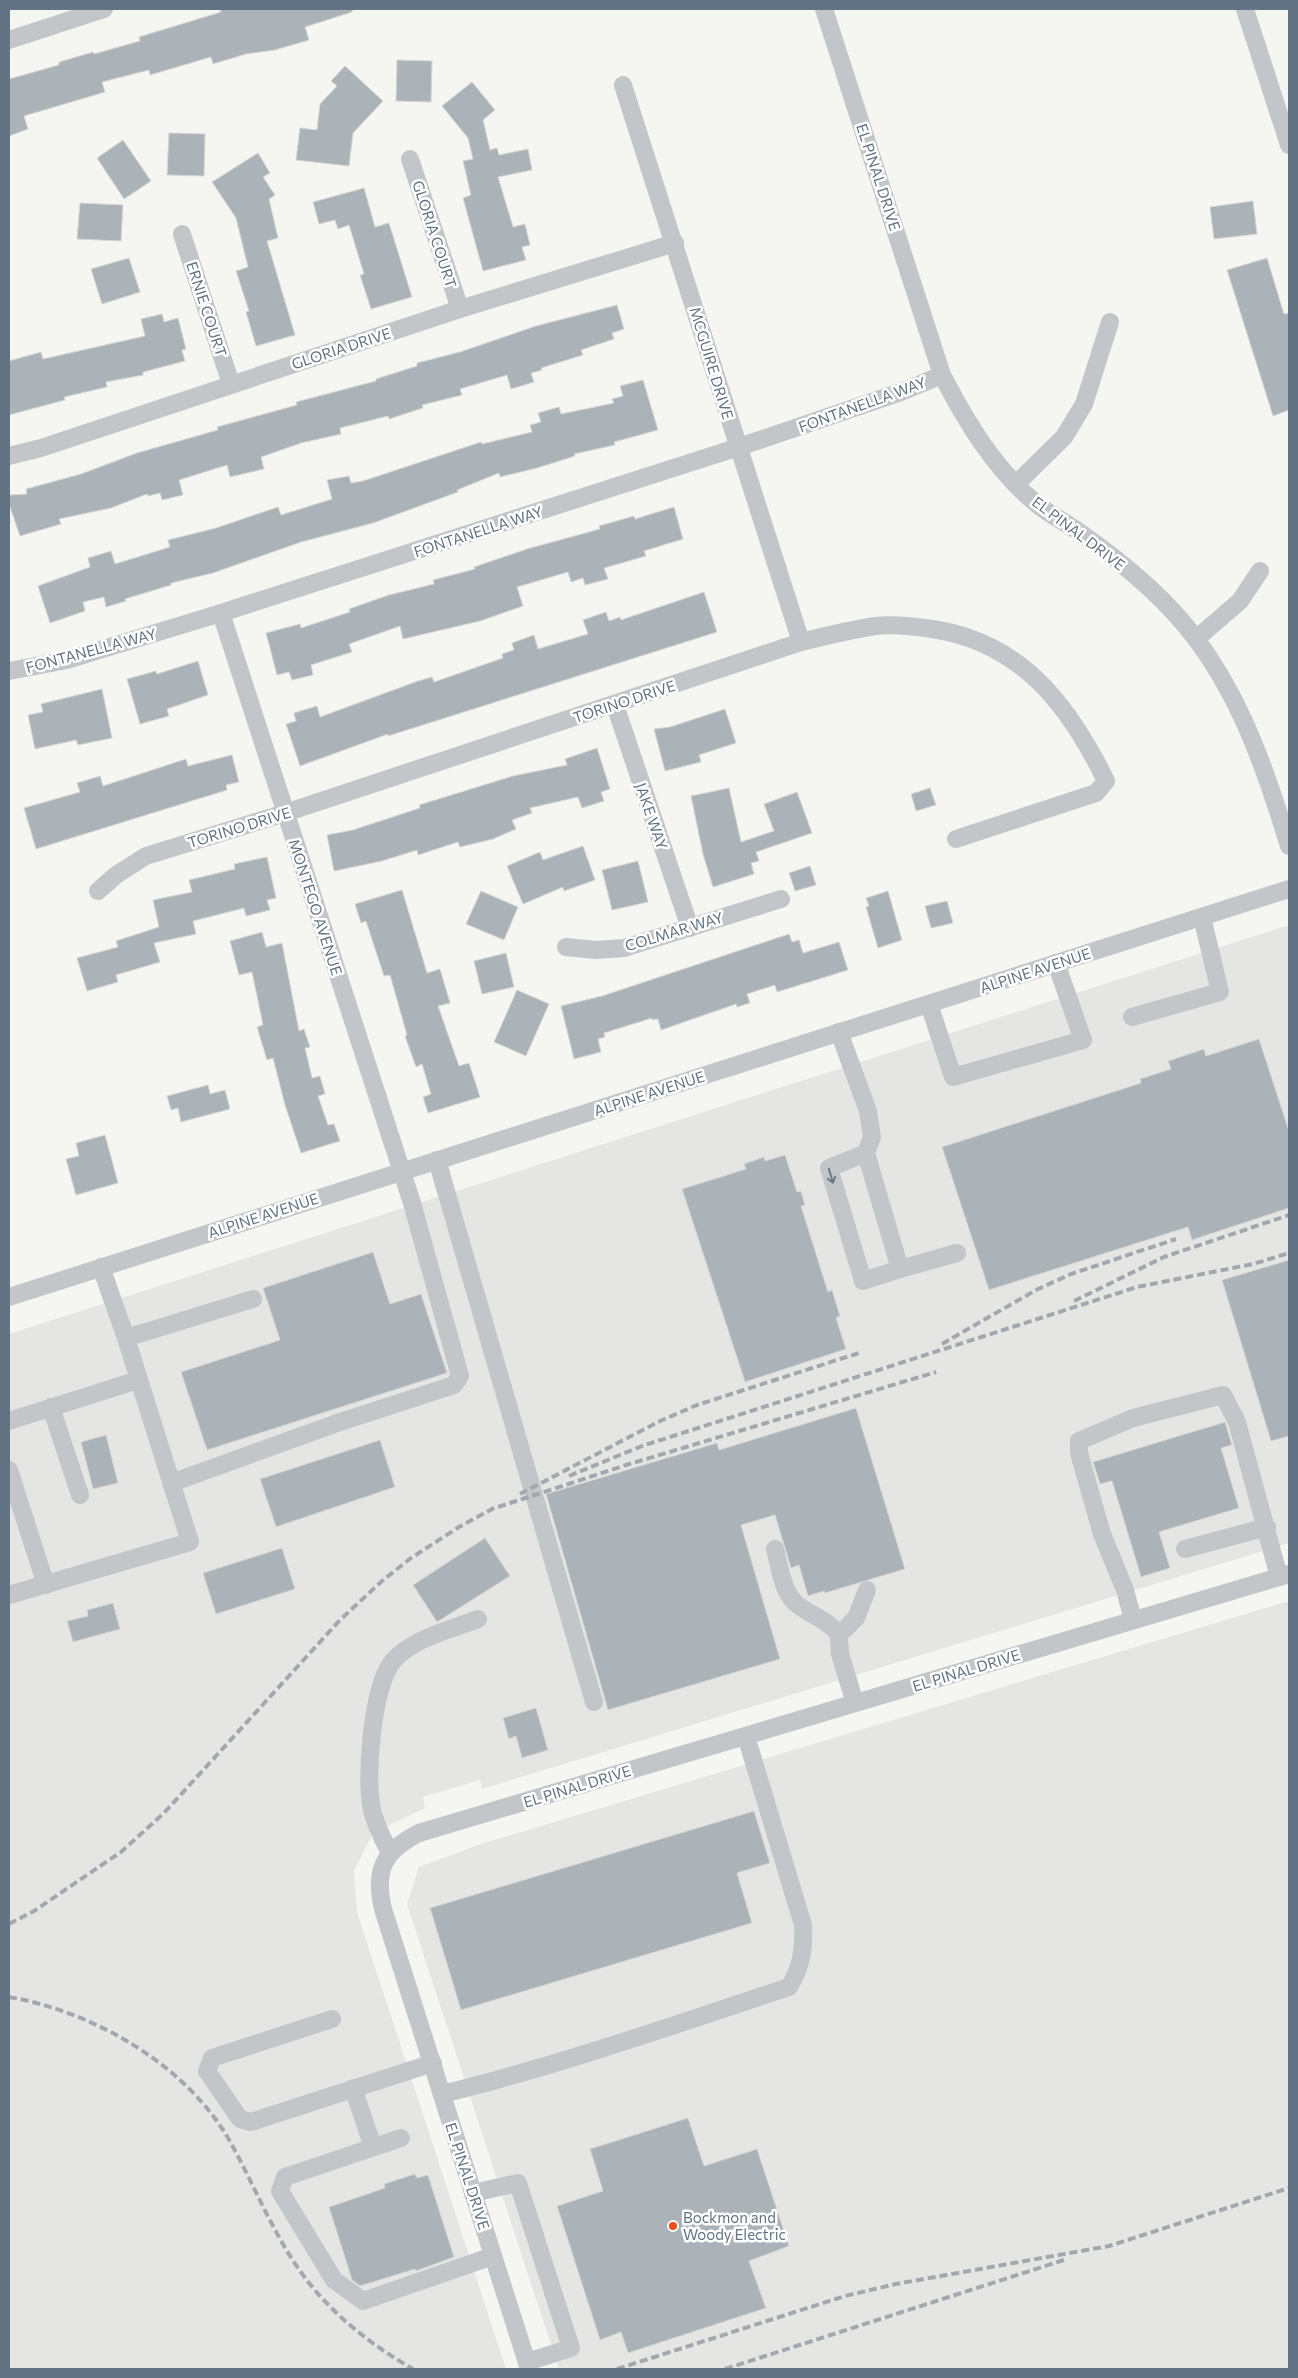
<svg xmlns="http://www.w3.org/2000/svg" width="1298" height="2378" font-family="Commissioner,sans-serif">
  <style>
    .built { fill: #e5e6e4 }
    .building { fill: #abb3b8; stroke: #d6d6d4 }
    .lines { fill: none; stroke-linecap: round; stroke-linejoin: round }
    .minor { stroke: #c2c6c9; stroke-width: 18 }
    .rail { stroke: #a2a8ae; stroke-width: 4; stroke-dasharray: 8 4; stroke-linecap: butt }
    .oneway { stroke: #677886 }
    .poi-dot { fill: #eb4f1a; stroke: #fff; stroke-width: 2 }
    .labels { text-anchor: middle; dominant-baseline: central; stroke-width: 5; stroke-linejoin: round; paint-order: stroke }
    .street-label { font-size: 15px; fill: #627483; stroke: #fff }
    .poi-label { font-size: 15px; fill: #627483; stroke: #fff; text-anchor: start }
  </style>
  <rect width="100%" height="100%" fill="#f5f5f1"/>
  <g class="built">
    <polygon points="1289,925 1289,1543 482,1789 480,1780 423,1797 425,1808 373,1833 354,1871 357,1912 506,2369 9,2369 9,1334"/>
    <polygon points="1289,1601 1289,2369 559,2369 407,1904 419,1867 481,1844"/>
  </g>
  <g class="building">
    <polygon points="220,9 352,9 352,12 305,27 309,40 275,50 246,54 213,64 211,57 150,75 149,70 102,82 105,92 24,116 28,129 9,136 9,79 59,65 59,62 93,52 94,54 140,41 139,37 221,12"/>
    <polygon points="397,60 432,61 431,102 396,101"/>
    <polygon points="345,66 383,101 353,133 349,166 296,160 300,128 317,130 320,104 337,86 331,81"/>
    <polygon points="472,82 495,110 483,120 490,150 497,148 499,155 528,149 532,170 498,177 513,227 525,224 530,245 522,247 526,260 483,271 463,198 471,195 463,161 473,159 468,138 442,106"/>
    <polygon points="169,133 205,134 204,176 167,175"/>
    <polygon points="123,140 151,181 124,199 97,158"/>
    <polygon points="258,153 270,173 263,177 275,195 269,199 278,238 267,241 295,335 256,346 246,312 249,311 236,271 248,267 236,218 212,182"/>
    <polygon points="364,188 375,227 389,223 412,297 371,309 360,275 364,274 349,225 338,229 335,220 319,224 313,202"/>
    <polygon points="1253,201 1257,234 1214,239 1210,207"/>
    <polygon points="80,203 123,205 121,241 77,239"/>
    <polygon points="129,258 140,292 102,304 91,269"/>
    <polygon points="1267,258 1284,314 1289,313 1289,410 1273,416 1227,270"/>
    <polygon points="617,305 624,329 612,333 614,339 581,350 583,355 541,368 542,370 531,373 534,382 511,389 507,375 460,389 462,395 422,405 423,408 389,419 388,416 340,428 341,434 301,443 261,457 264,469 230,477 227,465 179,480 183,495 162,500 160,493 148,496 147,494 111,508 59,519 61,524 20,536 9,504 9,495 27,494 26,489 81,474 137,453 218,430 217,427 297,405 296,402 376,381 376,379 417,366 417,363 460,352 536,326"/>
    <polygon points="162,314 164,322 178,318 186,349 182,350 185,361 143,372 143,375 106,382 107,387 64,397 65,400 9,415 9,361 41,352 43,359 145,336 141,319"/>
    <polygon points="643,380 658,430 614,442 615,445 574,454 575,456 537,468 500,477 499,473 457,490 458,492 373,523 301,542 213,573 171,583 171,585 125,599 126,601 106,607 104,597 83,602 85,611 50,623 38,586 90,567 88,558 111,551 115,564 170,547 168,540 216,528 278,507 281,515 332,499 327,480 349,476 351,483 363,481 481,442 482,444 532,432 530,425 541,422 538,413 559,407 561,414 614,403 612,399 623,396 620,386"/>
    <polygon points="674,507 683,539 644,551 646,556 604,568 608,579 585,585 583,578 571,582 568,572 517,587 523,606 480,621 403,639 400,626 349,644 352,652 311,665 313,675 292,680 289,672 277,675 266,633 300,624 301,628 350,612 349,609 389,595 434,584 433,580 475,569 474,567 527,549 600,529 599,526 634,516 635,519"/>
    <polygon points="704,592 717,632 388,736 388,734 300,766 286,724 296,721 294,713 317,706 320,717 418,681 432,677 434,682 503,658 502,654 514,650 512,643 534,635 538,649 588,634 583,620 606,612 609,621 620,617 621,620"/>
    <polygon points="198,661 208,695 167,709 169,716 140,724 127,679 156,671 157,674"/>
    <polygon points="102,689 112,738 78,745 76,740 35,749 28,715 43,712 41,704"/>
    <polygon points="725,709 736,743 699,755 701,762 665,771 654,729 670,727"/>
    <polygon points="597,748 610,789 601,792 604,801 582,808 578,797 530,808 532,813 512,820 516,829 493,839 460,847 458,842 418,855 417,850 382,861 334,871 327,835 353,830 420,808 419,805 513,776 567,765 565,759"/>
    <polygon points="232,755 239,782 226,785 227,790 36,849 24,808 80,792 77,783 100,776 103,786 186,759 188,766"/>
    <polygon points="729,788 741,842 774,831 764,804 797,792 812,833 756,852 759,861 751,863 754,874 713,887 703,854 691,796"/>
    <polygon points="930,788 936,805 916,811 911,794"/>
    <polygon points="583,846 595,880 564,891 563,887 523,904 507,866 540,852 543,860"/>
    <polygon points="267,857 276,898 267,900 270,910 246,916 244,908 193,921 196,934 154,943 160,962 116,975 118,982 87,991 77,958 118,947 116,941 159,927 153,900 192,892 189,880 235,869 234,864"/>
    <polygon points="638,861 648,902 612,910 602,870"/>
    <polygon points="810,866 816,885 795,891 789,873"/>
    <polygon points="402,890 427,973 440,969 450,1003 438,1006 459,1066 469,1063 480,1097 428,1113 423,1097 431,1094 422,1064 416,1067 405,1036 407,1035 390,975 384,976 366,921 361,923 355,904"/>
    <polygon points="481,891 518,907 504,940 466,924"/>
    <polygon points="888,891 902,940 878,948 866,907 869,906 866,898"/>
    <polygon points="947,901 953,923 931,928 925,906"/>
    <polygon points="262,932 266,947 282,943 299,1031 304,1029 310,1047 305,1048 312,1078 320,1076 325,1094 318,1096 328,1125 334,1124 340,1141 301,1153 285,1105 273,1058 267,1060 257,1027 263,1025 252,972 239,975 230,941"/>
    <polygon points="789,934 792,942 799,940 803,953 839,942 848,970 777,992 775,985 747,994 750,1003 737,1007 736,1004 661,1030 658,1019 652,1020 652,1018 604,1033 605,1037 598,1039 601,1052 574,1059 561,1006 602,996"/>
    <polygon points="506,953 514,987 482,994 474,961"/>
    <polygon points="517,990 549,1004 526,1056 494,1042"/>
    <polygon points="1259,1039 1289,1131 1289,1208 1192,1240 1188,1227 989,1290 942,1147 1141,1083 1140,1079 1171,1069 1168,1061 1204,1049 1206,1056"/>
    <polygon points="208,1085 210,1094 225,1090 230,1109 181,1122 178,1108 171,1110 167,1096"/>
    <polygon points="105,1135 118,1183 76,1195 66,1159 79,1156 76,1143"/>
    <polygon points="785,1155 797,1192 801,1191 805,1205 801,1206 828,1292 832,1290 840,1316 836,1318 846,1349 745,1382 682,1189 746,1169 744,1164 764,1157 765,1161"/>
    <polygon points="373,1252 390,1304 421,1294 447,1373 207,1450 181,1372 280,1340 263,1288"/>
    <polygon points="1289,1260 1289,1436 1271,1441 1222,1280"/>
    <polygon points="856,1408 905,1569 825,1593 824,1591 808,1596 799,1565 791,1568 775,1515 741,1525 780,1659 608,1710 546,1494 717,1443 719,1450"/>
    <polygon points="1225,1422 1232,1445 1221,1448 1239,1508 1159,1532 1170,1568 1141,1577 1112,1481 1100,1484 1093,1462"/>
    <polygon points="106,1435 118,1483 93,1489 81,1442"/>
    <polygon points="380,1440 395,1487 276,1527 260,1479"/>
    <polygon points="485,1538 510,1576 437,1622 413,1585"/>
    <polygon points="282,1548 295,1589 216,1614 203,1573"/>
    <polygon points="113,1603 120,1629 73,1642 67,1621 88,1616 87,1610"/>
    <polygon points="536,1708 548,1750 522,1758 516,1736 509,1739 503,1718"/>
    <polygon points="754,1811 770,1863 737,1873 752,1923 461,2010 430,1908"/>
    <polygon points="688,2118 704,2166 757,2149 789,2246 749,2261 766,2308 628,2353 621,2332 600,2340 557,2206 603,2191 590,2149"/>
    <polygon points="415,2174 417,2178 428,2175 454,2257 416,2271 415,2269 360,2286 352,2280 329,2207 385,2188 384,2184"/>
  </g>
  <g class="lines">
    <g class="minor">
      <path d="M824 9 942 375C967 423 995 470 1038 505 1051 515 1066 523 1079 532 1122 562 1165 597 1196 639 1242 700 1267 774 1289 846"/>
      <polyline points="1245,9 1289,145"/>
      <polyline points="9,40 104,9"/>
      <polyline points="623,85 801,642"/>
      <polyline points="410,159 460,309"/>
      <polyline points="182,234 231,384"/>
      <polyline points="9,456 41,448 460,309 675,243"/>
      <polyline points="1016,484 1064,437 1084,404 1110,322"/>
      <polyline points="1196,639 1240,601 1260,571"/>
      <polyline points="9,671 67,660 221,613 739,447 901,392 942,375"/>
      <polyline points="615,705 690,928"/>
      <path d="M98 891 116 875 146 856 285 813 801 642C825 636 850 630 875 626 894 624 913 626 932 629 1021 642 1069 705 1106 781L1096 793 956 839"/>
      <polyline points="566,947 596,950 624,948 781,899"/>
      <polyline points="929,1004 953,1077 1083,1040 1056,963"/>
      <polyline points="1132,1017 1220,992 1202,917"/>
      <polyline points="839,1032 868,1111 872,1137 866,1153 900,1269 863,1281 829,1168 866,1153"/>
      <polyline points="437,1160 594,1702"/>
      <polyline points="101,1267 126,1338 253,1299"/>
      <polyline points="900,1269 957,1253"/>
      <polyline points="9,1297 1289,889"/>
      <polyline points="51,1407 80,1495"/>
      <polyline points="9,1421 138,1380"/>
      <polyline points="9,1470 46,1585"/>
      <polyline points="171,1483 340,1422 454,1385 460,1376 412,1203 221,613"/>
      <path d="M775 1549C780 1567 782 1594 799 1606 813 1616 828 1620 839 1635"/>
      <polyline points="1185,1549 1267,1527"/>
      <polyline points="9,1595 190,1542 126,1338"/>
      <polyline points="1133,1620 1125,1590 1102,1534 1079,1453 1079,1441 1133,1418 1223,1395 1237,1422 1279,1577"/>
      <polyline points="855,1703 840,1654 839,1635 856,1618 867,1590"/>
      <path d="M390 1853C384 1841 377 1828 373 1814 364 1784 372 1685 393 1661 413 1638 450 1630 478 1619"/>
      <polyline points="332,2019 212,2058 207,2071 240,2119 251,2122 433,2063"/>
      <polyline points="353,2088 373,2147"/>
      <path d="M442 2094C560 2065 674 2025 789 1987 802 1967 804 1948 803 1925L746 1736"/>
      <polyline points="401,2138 285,2177 280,2191 334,2280 363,2301 493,2256"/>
      <polyline points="473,2193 518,2183 571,2348 527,2362"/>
      <path d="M529 2369 383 1909C374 1871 383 1851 419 1833L1289 1574"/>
    </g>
    <g class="rail">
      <polyline points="1074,1301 1164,1257 1289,1215"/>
      <polyline points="942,1344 1036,1290 1071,1274 1176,1239"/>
      <polyline points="569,1476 642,1446 1137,1287 1253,1264 1289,1253"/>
      <polyline points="520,1494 660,1421 697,1405 859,1353"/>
      <polyline points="9,1924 34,1911 121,1852 164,1813 340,1620 382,1581 411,1558 459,1527 492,1509 626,1465 936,1372"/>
      <path d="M9 1997C95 2012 189 2066 232 2145 257 2191 276 2241 309 2283 338 2319 373 2346 413 2369"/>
      <polyline points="617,2369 845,2296 896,2284 1109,2246 1289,2188"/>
      <polyline points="725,2369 1067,2259"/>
    </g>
  </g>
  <defs><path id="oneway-shaft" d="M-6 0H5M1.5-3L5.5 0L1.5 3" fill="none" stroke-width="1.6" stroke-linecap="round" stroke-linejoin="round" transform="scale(1.25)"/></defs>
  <use class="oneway" href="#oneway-shaft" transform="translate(831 1176) rotate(73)"/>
  <circle class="poi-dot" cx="673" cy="2226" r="5"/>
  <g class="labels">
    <g class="street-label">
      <text transform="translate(879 177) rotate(72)">EL PINAL DRIVE</text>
      <text transform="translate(435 234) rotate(72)">GLORIA COURT</text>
      <text transform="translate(207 309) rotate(72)">ERNIE COURT</text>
      <text transform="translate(341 348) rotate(-18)">GLORIA DRIVE</text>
      <text transform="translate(712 363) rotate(73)">MCGUIRE DRIVE</text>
      <text transform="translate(862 404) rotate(-20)">FONTANELLA WAY</text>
      <text transform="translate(478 531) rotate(-18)">FONTANELLA WAY</text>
      <text transform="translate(1079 533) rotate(37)">EL PINAL DRIVE</text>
      <text transform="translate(91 650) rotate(-15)">FONTANELLA WAY</text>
      <text transform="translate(624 701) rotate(-18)">TORINO DRIVE</text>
      <text transform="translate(652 816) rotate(71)">JAKE WAY</text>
      <text transform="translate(239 827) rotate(-17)">TORINO DRIVE</text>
      <text transform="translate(316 907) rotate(72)">MONTEGO AVENUE</text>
      <text transform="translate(674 931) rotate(-17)">COLMAR WAY</text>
      <text transform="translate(1035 970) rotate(-18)">ALPINE AVENUE</text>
      <text transform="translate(649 1093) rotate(-18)">ALPINE AVENUE</text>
      <text transform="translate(263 1215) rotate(-18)">ALPINE AVENUE</text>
      <text transform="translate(966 1670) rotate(-17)">EL PINAL DRIVE</text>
      <text transform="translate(577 1786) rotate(-17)">EL PINAL DRIVE</text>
      <text transform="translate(468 2176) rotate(72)">EL PINAL DRIVE</text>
    </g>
    <g class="poi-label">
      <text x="683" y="2217">Bockmon and<tspan x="683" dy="17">Woody Electric</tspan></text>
    </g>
  </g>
  <rect width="1298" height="2378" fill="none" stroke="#627483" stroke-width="20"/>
</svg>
